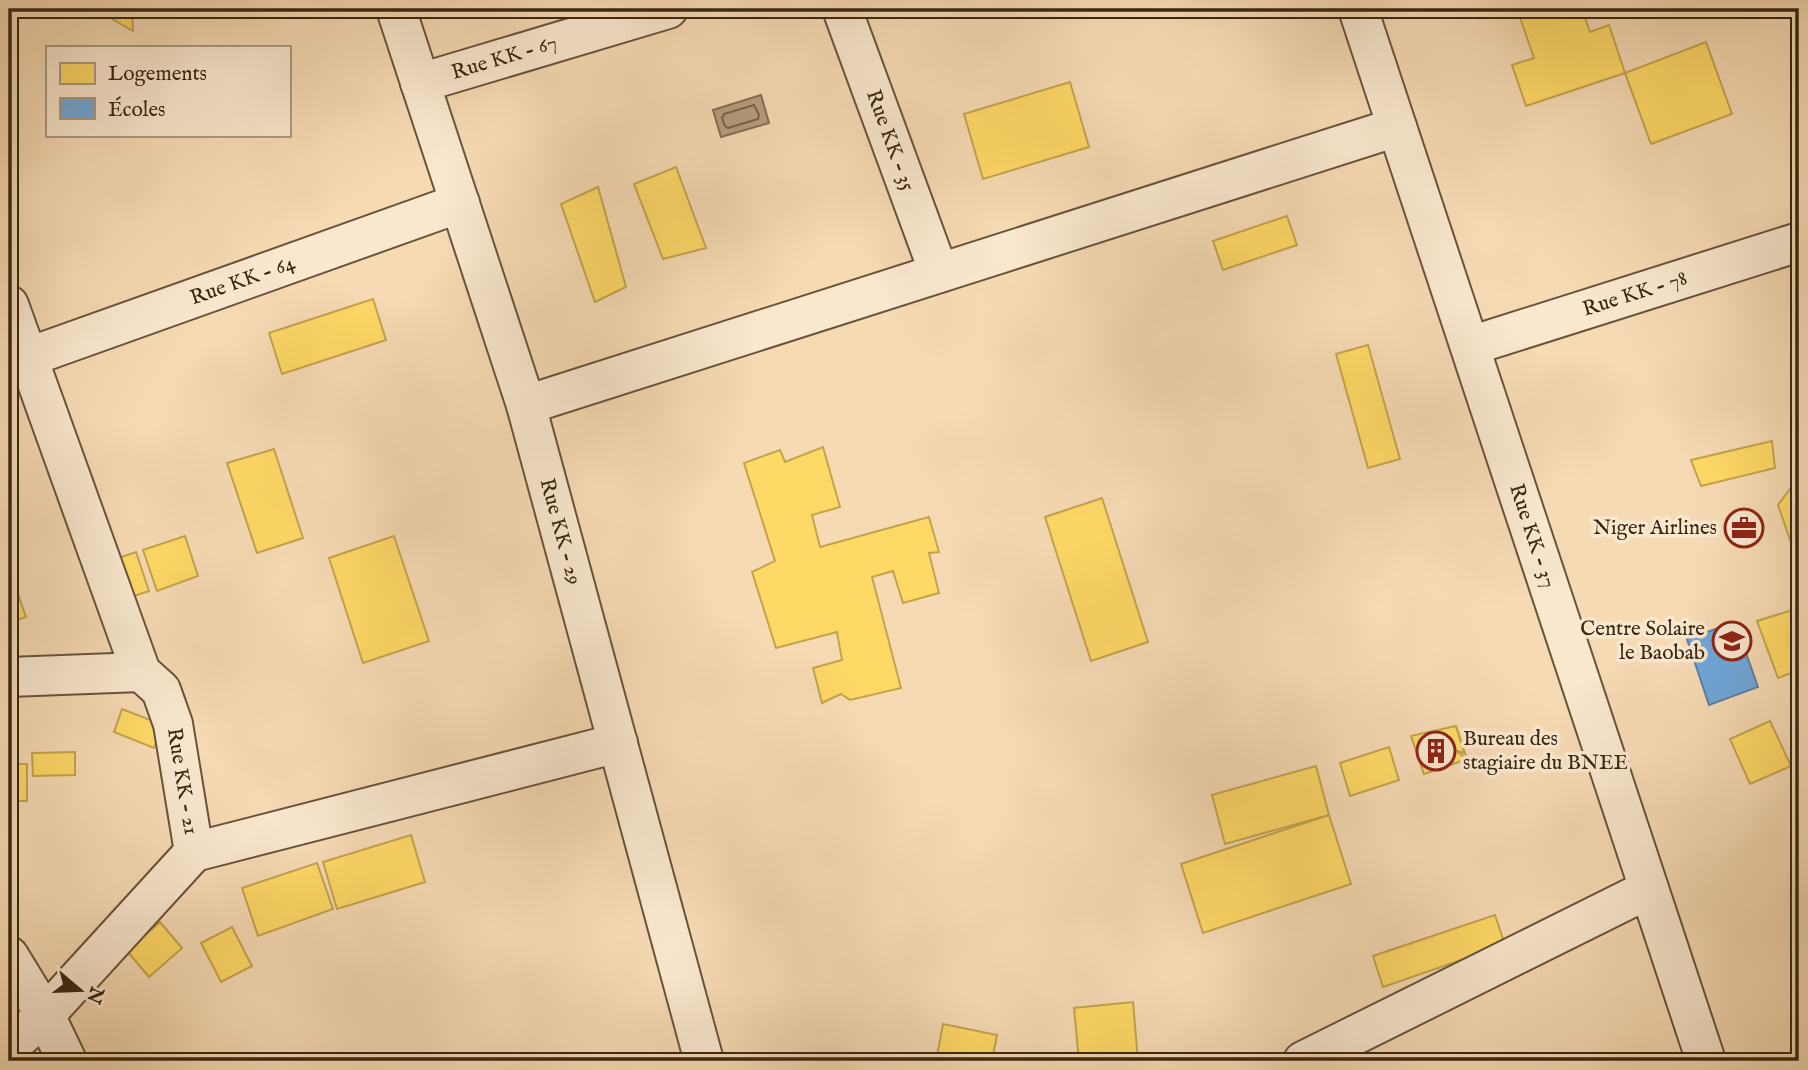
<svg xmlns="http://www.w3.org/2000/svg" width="1808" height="1070" font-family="'IM FELL English',serif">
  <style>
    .water { fill: #b59d7d; stroke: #836e53; stroke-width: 2 }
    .homes { fill: #ffd966; stroke: #c3a44d; stroke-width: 2 }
    .schools { fill: #6fa8dc; stroke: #5e81a0; stroke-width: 2 }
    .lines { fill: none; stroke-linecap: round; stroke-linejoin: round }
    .shore { stroke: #766248; stroke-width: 2 }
    .minor-casing { stroke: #68543b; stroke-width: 42 }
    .minor { stroke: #f9e7ce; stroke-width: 38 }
    .labels { text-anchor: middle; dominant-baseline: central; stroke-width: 7; stroke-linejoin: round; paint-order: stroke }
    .street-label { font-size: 21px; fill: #382713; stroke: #f9e7ce }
    .poi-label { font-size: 21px; fill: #382713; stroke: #f9e7ce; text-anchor: end }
  </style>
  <rect width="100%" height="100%" fill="#f6dab4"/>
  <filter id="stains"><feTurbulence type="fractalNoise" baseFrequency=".00286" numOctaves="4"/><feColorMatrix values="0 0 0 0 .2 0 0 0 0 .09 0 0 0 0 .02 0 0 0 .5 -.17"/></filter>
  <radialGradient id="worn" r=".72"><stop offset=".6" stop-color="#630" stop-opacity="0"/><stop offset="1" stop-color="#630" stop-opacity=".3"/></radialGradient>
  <polygon class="water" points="761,95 769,123 721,137 713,110"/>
  <g class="homes">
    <polygon points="10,9 39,9 14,20"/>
    <polygon points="95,9 132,9 133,31"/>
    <polygon points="1517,9 1582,9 1590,32 1609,25 1625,73 1526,106 1512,65 1534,58"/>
    <polygon points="1692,9 1712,9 1694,15"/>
    <polygon points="1706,42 1732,114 1651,144 1625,73"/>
    <polygon points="1070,82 1089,147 983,179 964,114"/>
    <polygon points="676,167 706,248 663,259 634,184"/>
    <polygon points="598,187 626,287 595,302 561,204"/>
    <polygon points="1287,216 1297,245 1223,270 1213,241"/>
    <polygon points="373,299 386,340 282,374 269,333"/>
    <polygon points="1368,345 1400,459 1368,468 1336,354"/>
    <polygon points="1772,441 1775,468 1701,486 1691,460"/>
    <polygon points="823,447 840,507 812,515 820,547 929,517 939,552 929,553 939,593 903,603 893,571 872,577 901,688 850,700 841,694 822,703 813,668 842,660 837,632 776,648 752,572 775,561 744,463 780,450 785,462"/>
    <polygon points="274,449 303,538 257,553 227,463"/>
    <polygon points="1799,477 1799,559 1797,560 1778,505"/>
    <polygon points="1102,498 1148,642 1091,661 1045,517"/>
    <polygon points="185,536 198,576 157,591 143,550"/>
    <polygon points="394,536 429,641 363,663 329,558"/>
    <polygon points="136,552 149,591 125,599 113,560"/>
    <polygon points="12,577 26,617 9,623 9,578"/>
    <polygon points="1799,608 1799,670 1778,678 1757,621"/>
    <polygon points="122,709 163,725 154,748 114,732"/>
    <polygon points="1770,721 1791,766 1750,784 1730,739"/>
    <polygon points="1456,726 1467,759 1424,774 1413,740"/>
    <polygon points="1456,726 1464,753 1455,750 1467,759 1424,774 1411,736"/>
    <polygon points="1389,747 1399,780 1350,796 1340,763"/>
    <polygon points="75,752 75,775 33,776 32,753"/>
    <rect x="9" y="764" width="18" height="37"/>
    <polygon points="1316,766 1329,815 1225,844 1212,795"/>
    <polygon points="1329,815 1351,884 1203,933 1181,864"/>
    <polygon points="411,835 425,882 337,909 323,862"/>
    <polygon points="317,863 333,909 258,936 242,888"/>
    <polygon points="1495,915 1505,945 1383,987 1373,956"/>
    <polygon points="160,922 182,948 149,977 127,951"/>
    <polygon points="232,927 252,966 221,982 201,943"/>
    <polygon points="1133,1002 1138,1061 1079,1061 1074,1008"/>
    <polygon points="943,1024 997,1035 992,1061 936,1061"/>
  </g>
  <polygon class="schools" points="1735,622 1758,687 1709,705 1687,639"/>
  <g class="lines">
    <polygon class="shore" points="754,105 759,115 758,119 728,128 725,126 722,118 724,114"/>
    <defs>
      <g id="minor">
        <path id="s1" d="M396 9 526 405 704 1061"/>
        <path id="s2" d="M842 9 939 273"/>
        <path id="s3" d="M1358 9 1706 1061"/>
        <path id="s4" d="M420 83 668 9"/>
        <path id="s5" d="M9 305 141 672 161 690 173 724 194 852 618 743"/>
        <path id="s6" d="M1470 346 1799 242"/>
        <path id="s7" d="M9 364 460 203"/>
        <polyline points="526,405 1397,127"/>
        <polyline points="9,677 141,672"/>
        <polyline points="9,956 45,1015 67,1061"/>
        <polyline points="9,1047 45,1015 194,852"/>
        <polyline points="1303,1061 1649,889"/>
      </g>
    </defs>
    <use href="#minor" class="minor-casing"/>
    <use href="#minor" class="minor"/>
  </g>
  <defs>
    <symbol id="office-ring" viewBox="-11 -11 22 22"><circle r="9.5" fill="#f9e7ce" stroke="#8f2418" stroke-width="1.5"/><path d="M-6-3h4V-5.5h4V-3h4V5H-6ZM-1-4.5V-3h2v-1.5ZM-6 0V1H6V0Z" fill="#8f2418"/></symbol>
    <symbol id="school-ring" viewBox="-11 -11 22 22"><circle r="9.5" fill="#f9e7ce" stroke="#8f2418" stroke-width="1.5"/><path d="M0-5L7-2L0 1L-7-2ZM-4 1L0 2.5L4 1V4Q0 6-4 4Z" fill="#8f2418"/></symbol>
    <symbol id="building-ring" viewBox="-11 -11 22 22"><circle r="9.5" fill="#f9e7ce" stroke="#8f2418" stroke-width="1.5"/><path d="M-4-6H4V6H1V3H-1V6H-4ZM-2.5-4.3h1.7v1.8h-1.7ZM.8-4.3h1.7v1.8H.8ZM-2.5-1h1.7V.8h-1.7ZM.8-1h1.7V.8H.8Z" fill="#8f2418"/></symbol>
  </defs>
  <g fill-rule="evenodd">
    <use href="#office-ring" x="1722" y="506" width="44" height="44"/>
    <use href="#school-ring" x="1710" y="619" width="44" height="44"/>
    <use href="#building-ring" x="1414" y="729" width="44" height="44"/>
  </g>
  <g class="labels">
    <g class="street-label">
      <text stroke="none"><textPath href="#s4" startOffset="88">Rue KK - 67</textPath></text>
      <text stroke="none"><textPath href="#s2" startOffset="140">Rue KK - 35</textPath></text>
      <text stroke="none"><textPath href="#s7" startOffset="248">Rue KK - 64</textPath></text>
      <text stroke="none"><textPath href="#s6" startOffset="173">Rue KK - 78</textPath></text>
      <text stroke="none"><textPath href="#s1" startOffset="548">Rue KK - 29</textPath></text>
      <text stroke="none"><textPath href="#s3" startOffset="555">Rue KK - 37</textPath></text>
      <text stroke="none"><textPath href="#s5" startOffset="511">Rue KK - 21</textPath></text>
    </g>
    <g class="poi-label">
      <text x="1717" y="528">Niger Airlines</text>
      <text x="1705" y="629">Centre Solaire<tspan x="1705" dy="24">le Baobab</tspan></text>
      <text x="1463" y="739" text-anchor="start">Bureau des<tspan x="1463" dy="24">stagiaire du BNEE</tspan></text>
    </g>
  </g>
  <rect width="1808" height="1070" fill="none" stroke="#f6dab4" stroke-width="35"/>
  <rect x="10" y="10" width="1787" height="1049" fill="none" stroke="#382713" stroke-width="3.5"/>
  <rect x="18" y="18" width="1773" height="1035" fill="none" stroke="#382713" stroke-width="2"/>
  <rect x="46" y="46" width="245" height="91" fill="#f9e7ce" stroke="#ac9a83" stroke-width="2"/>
  <rect x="60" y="63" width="35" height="21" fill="#ffd966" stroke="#ac9a83" stroke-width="2"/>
  <text x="108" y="80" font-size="21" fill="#382713">Logements</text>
  <rect x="60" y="98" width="35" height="21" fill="#6fa8dc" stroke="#ac9a83" stroke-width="2"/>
  <text x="108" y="116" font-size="21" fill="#382713">Écoles</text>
  <g transform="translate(80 990) rotate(109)" stroke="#f9e7ce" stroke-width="5" paint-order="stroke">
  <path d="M0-5L12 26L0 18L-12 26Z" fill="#382713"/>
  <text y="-10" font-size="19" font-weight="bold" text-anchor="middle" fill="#382713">N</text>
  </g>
  <rect width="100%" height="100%" filter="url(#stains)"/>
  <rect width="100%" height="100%" fill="url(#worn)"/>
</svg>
